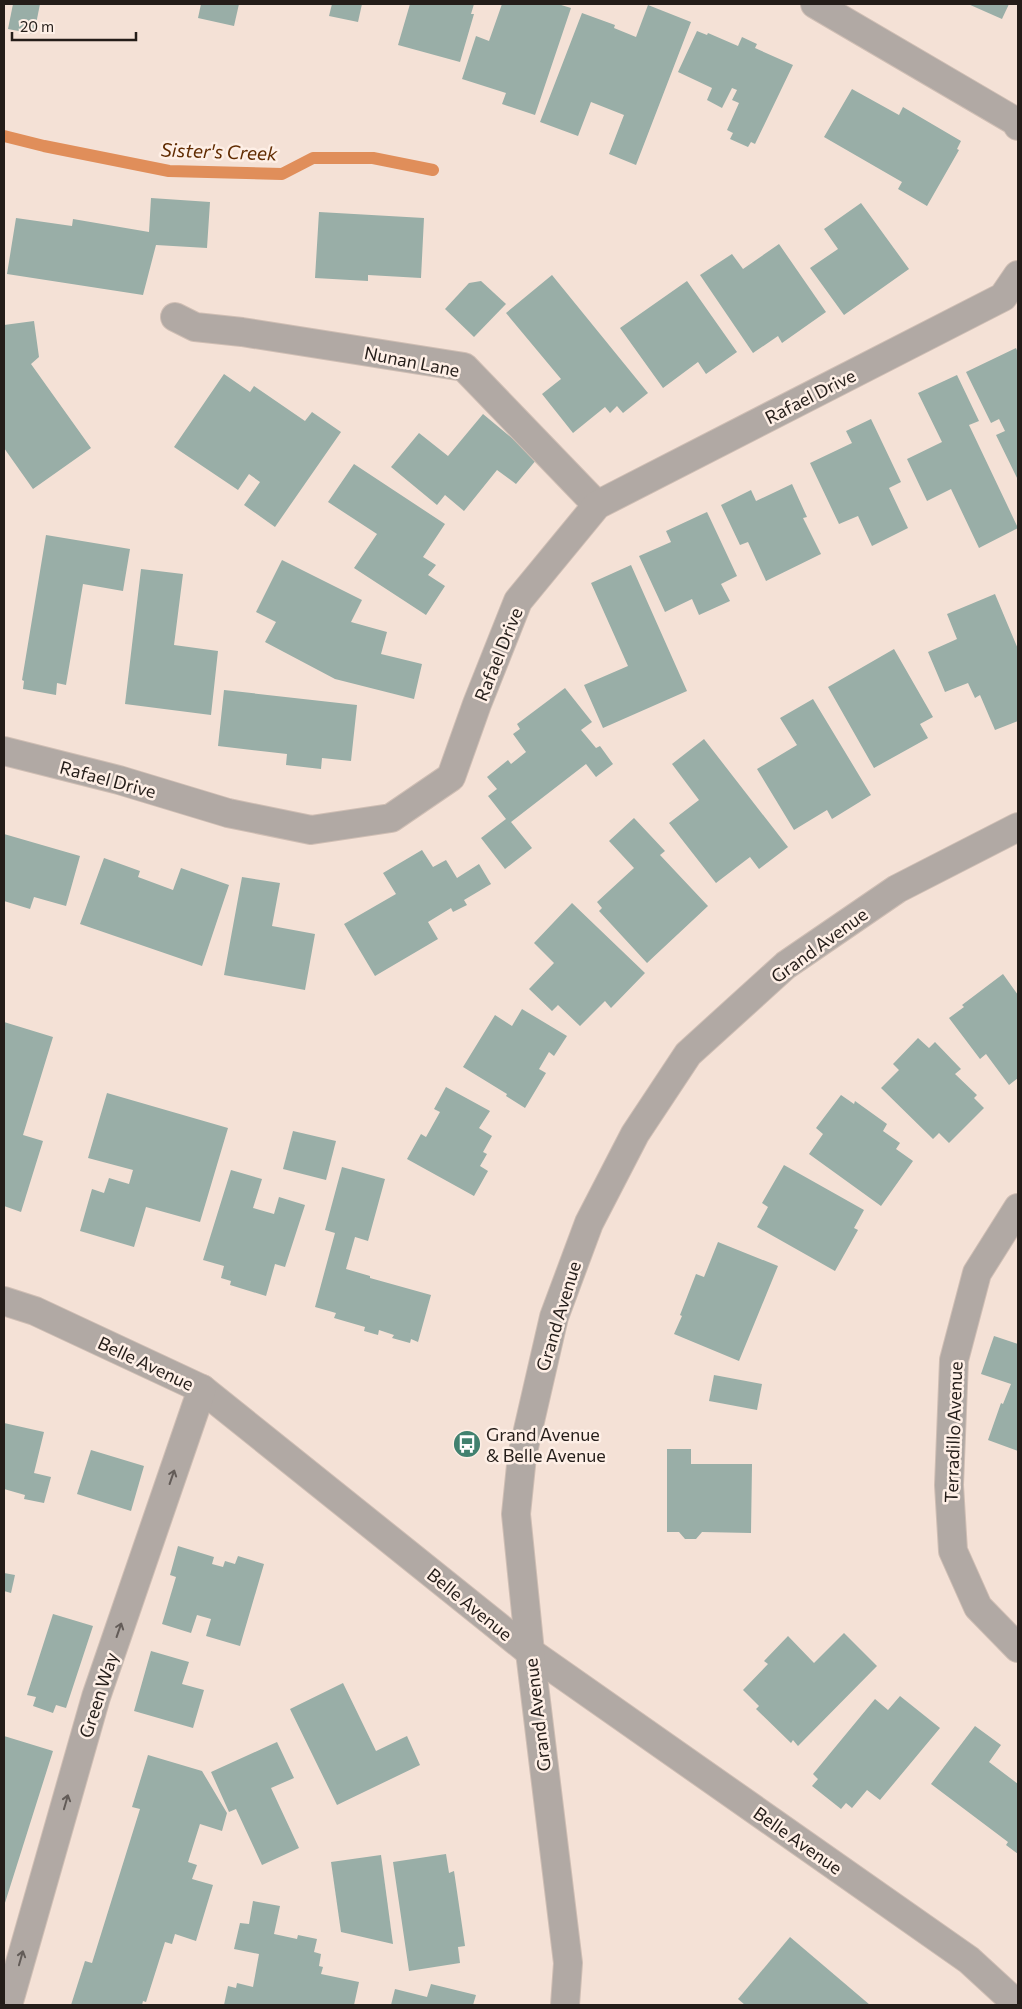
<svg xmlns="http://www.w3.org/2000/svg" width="1022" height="2009" font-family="Commissioner,sans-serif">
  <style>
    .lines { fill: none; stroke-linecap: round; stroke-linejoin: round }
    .stream { stroke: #e08e5a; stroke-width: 12 }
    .building { fill: #99aea7 }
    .minor-casing { stroke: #cfbeb4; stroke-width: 30 }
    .tertiary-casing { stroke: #cfbeb4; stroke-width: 30 }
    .minor { stroke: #b1a9a4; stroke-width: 28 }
    .tertiary { stroke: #b1a9a4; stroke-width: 28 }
    .oneway { stroke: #635c58 }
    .labels { text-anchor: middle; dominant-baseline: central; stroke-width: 5; stroke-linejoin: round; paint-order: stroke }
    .street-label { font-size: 18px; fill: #241d19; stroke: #feefe6 }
    .poi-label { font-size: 18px; fill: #241d19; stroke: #feefe6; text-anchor: start }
    .water-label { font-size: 19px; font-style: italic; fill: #612c02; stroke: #feefe6 }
  </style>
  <rect width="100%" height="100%" fill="#f4e1d6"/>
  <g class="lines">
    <polyline class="stream" points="4,136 44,146 169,171 282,174 313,158 373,158 433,170"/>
  </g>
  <g class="building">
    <polygon points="13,4 40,4 34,34 8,29"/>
    <polygon points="201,4 239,4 234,26 198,18"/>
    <polygon points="332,4 362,4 358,22 329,16"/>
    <polygon points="410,4 474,4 471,14 474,14 460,62 398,45"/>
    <polygon points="502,4 558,4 571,8 535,115 502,104 506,93 462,79 476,36 489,41"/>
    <polygon points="968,4 1009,4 1002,19"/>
    <polygon points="648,5 691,22 636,165 609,154 624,115 591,102 578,136 540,122 582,13 615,25 614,28 636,37"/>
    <polygon points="697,31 707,35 708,33 738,46 742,37 757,44 755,48 793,65 755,144 751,142 748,147 730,139 733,133 727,130 739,103 732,100 737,90 732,88 722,108 707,100 712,88 678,72"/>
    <polygon points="852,89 899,115 903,107 961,141 957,149 959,150 927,206 898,189 902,182 824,137"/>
    <polygon points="151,198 210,202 207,248 156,245 143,295 7,274 16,218 72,226 73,219 149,232"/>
    <polygon points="861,203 909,269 844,315 810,268 838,249 824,229"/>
    <polygon points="319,212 424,218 421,278 368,275 368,281 315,278"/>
    <polygon points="779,244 826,312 782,343 778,336 753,353 700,275 732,254 743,269"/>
    <polygon points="552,275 648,393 623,413 617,406 610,413 605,407 573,433 542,394 561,379 506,313"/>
    <polygon points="481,281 506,304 474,337 445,309 469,283"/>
    <polygon points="687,281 737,352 706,374 698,362 663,388 620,328"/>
    <polygon points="34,321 39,357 31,364 91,448 33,489 4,448 4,325"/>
    <polygon points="1016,348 1018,353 1018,480 996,435 1005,431 999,419 991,423 966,372"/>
    <polygon points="224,374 250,392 254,386 305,421 312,412 341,432 275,527 244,505 260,482 249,474 238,490 174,447"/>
    <polygon points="957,375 979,421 969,425 1018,528 979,548 951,489 927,501 907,459 942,442 918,393"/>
    <polygon points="483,414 537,459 516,484 497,470 464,511 445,495 437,505 391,467 419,433 448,456"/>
    <polygon points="871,419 901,482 889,488 908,528 872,546 858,516 839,524 810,463 852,443 846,431"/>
    <polygon points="354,464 445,524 423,557 436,565 428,575 445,586 426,615 354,568 377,534 328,502"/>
    <polygon points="792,484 807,517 803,518 821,554 766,581 748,542 740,545 721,505 751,490 756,501"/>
    <polygon points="707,512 737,576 721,584 730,601 699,615 692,599 665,612 639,556 671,542 666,531"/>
    <polygon points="46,535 130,549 123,591 83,584 66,685 57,683 56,695 23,689 24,681 22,680"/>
    <polygon points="282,560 362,600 351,622 387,632 381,654 422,664 414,699 335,679 265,642 276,622 256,612"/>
    <polygon points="631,565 687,691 603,728 584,685 628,666 591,583"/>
    <polygon points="141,569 183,574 174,645 218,651 211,715 125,704"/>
    <polygon points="995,594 1018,649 1018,721 995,730 980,695 975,698 968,683 945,692 928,652 957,639 947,614"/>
    <polygon points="894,649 933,717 920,724 928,738 874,768 828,687"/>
    <polygon points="565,688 592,722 581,730 596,748 600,746 613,764 596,777 586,764 511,822 532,848 505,869 481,838 506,819 488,796 497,789 487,777 508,760 511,764 526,752 513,734 520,729 517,724"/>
    <polygon points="224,690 357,705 351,761 322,758 321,769 286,765 287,754 218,746"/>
    <polygon points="813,699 871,795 832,819 827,810 794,830 757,769 797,745 780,718"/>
    <polygon points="704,739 788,847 759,869 750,857 716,883 669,823 699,800 672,764"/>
    <polygon points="634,818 665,851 660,855 708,906 647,963 599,911 602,908 597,902 634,868 609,841"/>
    <polygon points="4,834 80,856 66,906 34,897 30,909 4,901"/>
    <polygon points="422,850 433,867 446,860 457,878 479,864 491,884 464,900 467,905 453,912 451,908 428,922 438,939 375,976 344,924 396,894 383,873"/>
    <polygon points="104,858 140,871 138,877 173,890 181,868 229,885 202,966 80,924"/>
    <polygon points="242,877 280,883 272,926 315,934 305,990 224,975"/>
    <polygon points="572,903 645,973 611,1008 605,1001 580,1026 558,1005 552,1011 529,989 554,963 534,943"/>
    <polygon points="1003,974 1018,995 1018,1078 1009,1085 986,1054 980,1059 949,1018 964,1007 962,1005"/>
    <polygon points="522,1009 567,1036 554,1056 549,1052 539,1069 546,1073 525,1108 506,1096 507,1094 463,1067 495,1015 512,1026"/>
    <polygon points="4,1022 53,1037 23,1135 43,1141 21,1212 4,1206"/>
    <polygon points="918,1038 929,1048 935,1042 961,1069 955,1074 977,1095 974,1098 984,1108 949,1143 939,1133 933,1139 881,1088 899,1070 893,1064"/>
    <polygon points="446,1087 490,1111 479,1128 492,1136 483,1152 487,1154 480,1166 488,1171 474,1196 407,1159 421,1134 426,1137 440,1112 434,1109"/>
    <polygon points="107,1093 228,1128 200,1222 146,1207 134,1247 80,1231 92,1189 104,1193 109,1178 129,1184 133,1170 88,1158"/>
    <polygon points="841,1095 854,1104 855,1101 887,1124 883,1131 900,1143 896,1149 913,1161 881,1206 809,1154 823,1134 816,1128"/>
    <polygon points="293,1131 336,1141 326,1180 283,1169"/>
    <polygon points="784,1165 864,1210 854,1228 858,1230 835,1271 757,1227 768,1207 762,1203"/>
    <polygon points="342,1167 385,1179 368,1241 355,1237 346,1269 370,1276 370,1278 431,1295 418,1342 411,1339 410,1343 392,1338 394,1335 379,1330 378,1335 364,1331 365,1327 334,1318 336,1313 315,1307 335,1233 325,1230"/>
    <polygon points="231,1170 262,1179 253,1208 274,1214 279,1197 305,1205 285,1267 275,1264 266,1296 230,1285 231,1281 221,1278 224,1266 203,1260"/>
    <polygon points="718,1242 778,1266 739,1361 674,1334 682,1316 680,1315 696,1274 704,1277"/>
    <polygon points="994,1336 1018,1344 1018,1451 988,1440 1001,1403 1003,1404 1011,1384 981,1374"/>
    <polygon points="714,1375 762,1384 757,1410 709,1401"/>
    <polygon points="4,1423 44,1432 34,1473 51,1477 44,1503 24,1499 25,1495 4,1489"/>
    <polygon points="667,1449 691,1449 691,1464 752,1464 751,1533 702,1532 696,1539 685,1539 679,1532 667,1532"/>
    <polygon points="91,1450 144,1466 131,1511 77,1494"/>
    <polygon points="178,1546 214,1557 212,1564 223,1567 225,1561 235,1564 238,1556 264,1564 240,1646 206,1636 211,1619 197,1615 191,1633 162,1624 176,1577 170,1575"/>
    <polygon points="4,1573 15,1575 11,1593 4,1591"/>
    <polygon points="53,1614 93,1626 66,1708 56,1705 53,1713 33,1706 36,1697 27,1695"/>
    <polygon points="844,1633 877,1666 798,1746 793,1740 791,1743 756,1709 759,1706 743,1690 768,1664 764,1661 788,1636 814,1663"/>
    <polygon points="151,1651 189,1662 182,1684 204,1690 193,1728 134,1711"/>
    <polygon points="343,1683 376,1751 407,1736 420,1765 337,1805 290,1709"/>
    <polygon points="900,1696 940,1728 880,1800 867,1790 852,1808 846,1803 841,1809 812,1786 818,1779 813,1774 875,1699 888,1710"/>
    <polygon points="975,1726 1001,1745 989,1762 1018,1784 1018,1854 1006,1845 1008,1842 931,1784"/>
    <polygon points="4,1736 53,1751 4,1906 5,1780"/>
    <polygon points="277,1742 294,1778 271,1788 299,1848 262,1865 236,1809 229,1812 211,1772"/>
    <polygon points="148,1755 202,1771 227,1813 222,1831 200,1824 188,1862 197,1865 192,1879 213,1885 196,1941 175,1934 172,1944 165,1942 146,2002 143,2001 142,2005 71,2005 85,1961 92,1963 140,1809 132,1807"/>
    <polygon points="446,1854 449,1873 454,1871 465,1946 458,1947 460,1963 409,1971 393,1862"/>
    <polygon points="381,1855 393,1944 341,1932 331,1862"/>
    <polygon points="253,1901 280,1906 274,1934 297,1939 298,1935 317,1939 314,1952 321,1954 319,1966 323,1967 321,1974 359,1982 354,2005 224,2005 228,1986 236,1988 237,1983 253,1987 259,1954 234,1949 240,1923 249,1924"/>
    <polygon points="790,1937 870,2005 745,2005 738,1999"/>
    <polygon points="431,1984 476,1995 473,2005 391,2005 395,1989 427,1997"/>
  </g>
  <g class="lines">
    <defs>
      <g id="minor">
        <polyline points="815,4 1015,121 1018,126"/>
        <polyline points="175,317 195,327 242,332 464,367 597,505"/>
        <polyline points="4,751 119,780 228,813 311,830 391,818 451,777 477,704 518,601 597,505 1003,297 1018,275"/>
        <polyline points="1018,1208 977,1273 954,1360 949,1485 953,1551 978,1607 1018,1648"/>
        <polyline points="4,1301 35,1311 202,1389 530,1652 969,1960 1018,2005"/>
        <polyline points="8,2005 96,1697 202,1389"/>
      </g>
      <polyline id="tertiary" points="565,2005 568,1963 530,1652 516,1514 522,1456 554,1317 589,1223 635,1134 688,1054 786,965 897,889 1018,827"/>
    </defs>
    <use href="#minor" class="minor-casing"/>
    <use href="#tertiary" class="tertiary-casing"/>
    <use href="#minor" class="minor"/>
    <use href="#tertiary" class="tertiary"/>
  </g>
  <defs><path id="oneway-shaft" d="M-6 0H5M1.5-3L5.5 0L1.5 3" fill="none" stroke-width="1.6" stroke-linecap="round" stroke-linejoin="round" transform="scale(1.25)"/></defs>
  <g class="oneway">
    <use href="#oneway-shaft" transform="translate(172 1477) rotate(-71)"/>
    <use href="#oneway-shaft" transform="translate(119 1630) rotate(-71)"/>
    <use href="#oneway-shaft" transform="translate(66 1802) rotate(-74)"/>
    <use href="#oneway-shaft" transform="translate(21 1958) rotate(-74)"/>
  </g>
  <defs>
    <symbol id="bus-disc" viewBox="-11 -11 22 22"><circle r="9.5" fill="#41816f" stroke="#feefe6"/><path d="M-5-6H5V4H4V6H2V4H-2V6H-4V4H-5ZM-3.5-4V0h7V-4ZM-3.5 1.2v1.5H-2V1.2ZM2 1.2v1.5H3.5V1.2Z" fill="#fff"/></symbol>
  </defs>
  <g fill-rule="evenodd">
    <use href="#bus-disc" x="451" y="1428" width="32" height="32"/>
  </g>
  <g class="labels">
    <g class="street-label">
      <text transform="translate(412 361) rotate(11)">Nunan Lane</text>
      <text transform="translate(810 396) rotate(-27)">Rafael Drive</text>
      <text transform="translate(498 654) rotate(-68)">Rafael Drive</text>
      <text transform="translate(108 779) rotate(15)">Rafael Drive</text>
      <text transform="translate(819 945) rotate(-36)">Grand Avenue</text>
      <text transform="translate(558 1316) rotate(-73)">Grand Avenue</text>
      <text transform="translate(146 1363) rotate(25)">Belle Avenue</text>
      <text transform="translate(953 1432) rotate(-88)">Terradillo Avenue</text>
      <text transform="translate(470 1604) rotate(39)">Belle Avenue</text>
      <text transform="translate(98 1695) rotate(-72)">Green Way</text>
      <text transform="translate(537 1715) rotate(-97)">Grand Avenue</text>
      <text transform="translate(798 1840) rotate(35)">Belle Avenue</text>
    </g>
    <g class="poi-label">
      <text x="486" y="1434">Grand Avenue<tspan x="486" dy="21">&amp; Belle Avenue</tspan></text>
    </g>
    <g class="water-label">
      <text transform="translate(219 151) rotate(2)">Sister's Creek</text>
    </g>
  </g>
  <rect width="1022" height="2009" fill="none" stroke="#241d19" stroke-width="10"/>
  <path d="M12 32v8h124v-8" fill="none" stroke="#241d19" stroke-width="2.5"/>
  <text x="20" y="32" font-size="15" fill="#241d19" stroke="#feefe6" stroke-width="4" paint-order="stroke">20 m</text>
</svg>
